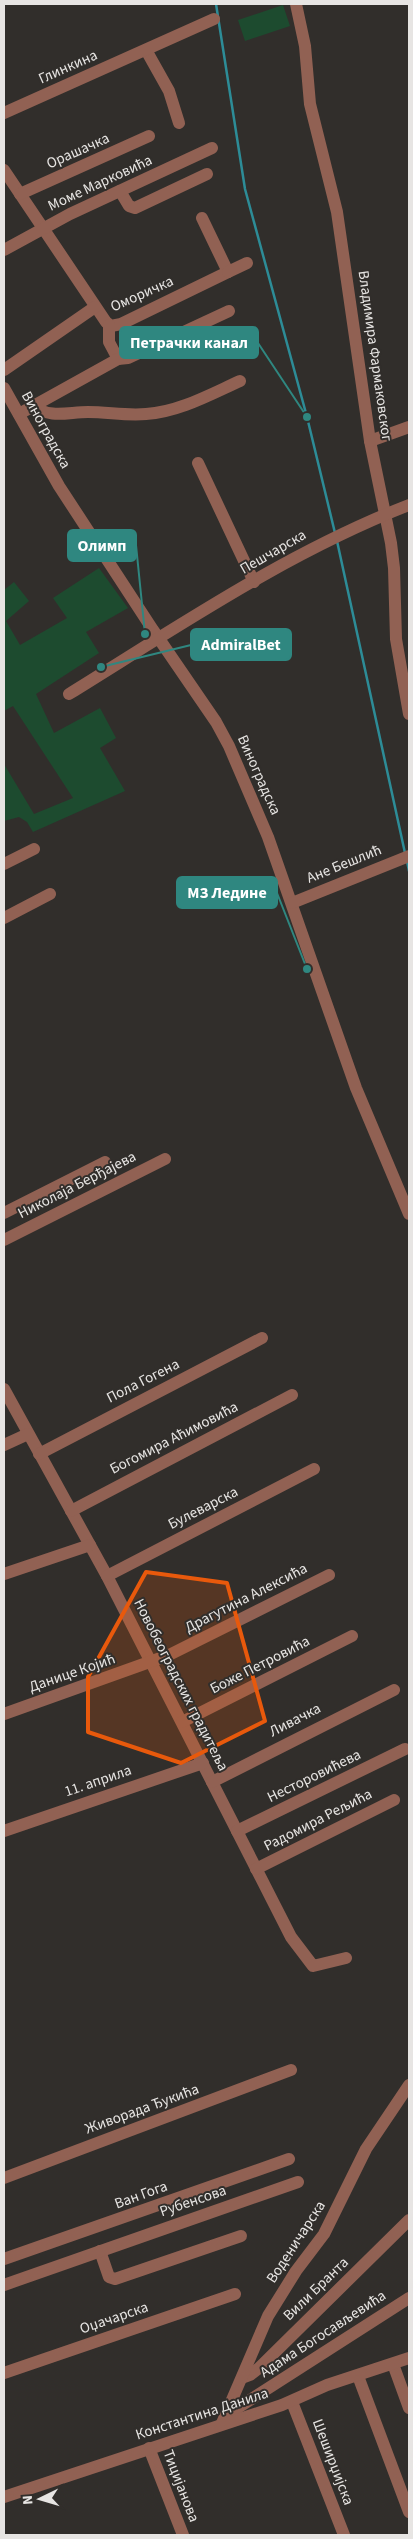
<svg xmlns="http://www.w3.org/2000/svg" width="413" height="2539" font-family="'Source Sans 3',sans-serif">
  <style>
    .green { fill: #1d4b2f }
    .lines { fill: none; stroke-linecap: round; stroke-linejoin: round }
    .stream { stroke: #2d8c97; stroke-width: 2.5 }
    .minor { stroke: #916153; stroke-width: 12 }
    .marked { fill: #e8590c; fill-opacity: 0.2; stroke: #e8590c; stroke-width: 4; stroke-linejoin: round }
    .labels { text-anchor: middle; dominant-baseline: central; stroke-width: 4; stroke-linejoin: round; paint-order: stroke }
    .street-label { font-size: 15px; fill: #e7e5e3; stroke: #312e2b }
    .leader { fill: none; stroke: #2f8780; stroke-width: 2 }
    .callout-dot { fill: #2f8780; stroke: #312e2b; stroke-width: 2 }
    .callout { fill: #2f8780; stroke: #2f8780; stroke-width: 2 }
    .callout-label { font-size: 16px; text-anchor: middle; font-weight: bold; fill: #fff }
  </style>
  <rect width="100%" height="100%" fill="#312e2b"/>
  <g class="green">
    <polygon points="283,5 290,26 245,41 238,20"/>
    <polygon points="99,568 128,608 86,632 99,653 36,694 54,733 100,708 116,738 100,748 125,791 33,832 27,822 19,817 4,821 4,764 34,814 73,798 13,706 4,711 4,590 14,582 29,601 6,621 20,645 67,618 53,598"/>
  </g>
  <g class="lines">
    <g class="stream">
      <polyline points="216,4 245,189 307,417 335,533"/>
      <polyline points="337,541 405,853"/>
      <polyline points="407,861 409,871"/>
    </g>
    <g class="minor">
      <polyline points="296,4 305,46 310,104 337,212 370,441 391,543 394,568 396,639 409,714"/>
      <polyline points="146,50 169,91 179,123"/>
      <polyline points="4,113 214,19"/>
      <polyline points="4,170 106,322 111,326 121,324 228,272 202,218"/>
      <polyline points="120,191 129,206 135,208 207,174"/>
      <polyline points="20,194 149,136"/>
      <polyline points="4,250 70,214 212,148"/>
      <polyline points="228,272 247,263"/>
      <polyline points="109,325 109,342 118,359"/>
      <polyline points="4,370 95,307"/>
      <polyline points="4,388 59,486 153,630 216,722 229,746 268,837 356,1088 409,1214"/>
      <path d="M33 406C51 419 68 412 88 412 108 412 127 416 146 414 179 412 211 394 240 381"/>
      <polyline points="19,414 118,359 128,358 229,311"/>
      <polyline points="370,441 409,427"/>
      <polyline points="198,463 254,582"/>
      <path d="M69 694C179 626 288 552 409 505"/>
      <polyline points="4,864 34,849"/>
      <polyline points="292,903 409,856"/>
      <polyline points="4,918 50,894"/>
      <polyline points="4,1213 105,1162"/>
      <polyline points="4,1240 165,1159"/>
      <polyline points="4,1389 107,1576 291,1937 313,1966 346,1958"/>
      <polyline points="4,1445 28,1434"/>
      <polyline points="39,1454 262,1338"/>
      <polyline points="71,1511 292,1395"/>
      <polyline points="4,1574 90,1545"/>
      <polyline points="107,1576 314,1469"/>
      <polyline points="4,1714 169,1655 329,1575"/>
      <polyline points="182,1722 352,1636"/>
      <polyline points="212,1782 394,1690"/>
      <polyline points="4,1831 203,1763"/>
      <polyline points="237,1831 405,1749"/>
      <polyline points="256,1869 394,1800"/>
      <polyline points="4,2178 291,2070"/>
      <polyline points="100,2251 109,2277 115,2279 241,2236"/>
      <polyline points="4,2259 289,2159"/>
      <polyline points="4,2285 298,2182"/>
      <polyline points="393,2364 409,2408"/>
      <polyline points="4,2373 235,2294"/>
      <polyline points="358,2376 409,2512"/>
      <polyline points="242,2378 250,2375 259,2368 409,2220"/>
      <polyline points="292,2402 344,2535"/>
      <polyline points="228,2410 236,2409 409,2298"/>
      <polyline points="222,2423 268,2316 296,2271 324,2234 366,2149 409,2085"/>
      <polyline points="149,2448 183,2535"/>
      <polyline points="4,2497 282,2405 327,2385 409,2358"/>
    </g>
  </g>
  <path class="marked" d="M146 1572 227 1583 265 1721 181 1763 88 1732V1677Z"/>
  <g class="labels">
    <g class="street-label">
      <text transform="translate(68 67) rotate(-24)">Глинкина</text>
      <text transform="translate(78 151) rotate(-24)">Орашачка</text>
      <text transform="translate(100 183) rotate(-25)">Моме Марковића</text>
      <text transform="translate(142 294) rotate(-24)">Оморичка</text>
      <text transform="translate(375 356) rotate(82)">Владимира Фармаковског</text>
      <text transform="translate(46 430) rotate(61)">Виноградска</text>
      <text transform="translate(273 552) rotate(-30)">Пешчарска</text>
      <text transform="translate(259 775) rotate(66)">Виноградска</text>
      <text transform="translate(344 864) rotate(-22)">Ане Бешлић</text>
      <text transform="translate(77 1185) rotate(-27)">Николаја Берђајева</text>
      <text transform="translate(143 1381) rotate(-27)">Пола Гогена</text>
      <text transform="translate(174 1438) rotate(-27)">Богомира Аћимовића</text>
      <text transform="translate(203 1508) rotate(-27)">Булеварска</text>
      <text transform="translate(246 1598) rotate(-27)">Драгутина Алексића</text>
      <text transform="translate(260 1665) rotate(-27)">Боже Петровића</text>
      <text transform="translate(72 1673) rotate(-19)">Данице Којић</text>
      <text transform="translate(181 1685) rotate(63)">Новобеоградских градитеља</text>
      <text transform="translate(295 1720) rotate(-27)">Ливачка</text>
      <text transform="translate(314 1776) rotate(-26)">Несторовићева</text>
      <text transform="translate(98 1781) rotate(-19)">11. априла</text>
      <text transform="translate(318 1820) rotate(-27)">Радомира Рељића</text>
      <text transform="translate(142 2109) rotate(-20)">Живорада Ђукића</text>
      <text transform="translate(141 2195) rotate(-20)">Ван Гога</text>
      <text transform="translate(193 2201) rotate(-19)">Рубенсова</text>
      <text transform="translate(296 2242) rotate(-57)">Воденичарска</text>
      <text transform="translate(316 2289) rotate(-44)">Вили Бранта</text>
      <text transform="translate(114 2318) rotate(-19)">Оџачарска</text>
      <text transform="translate(323 2334) rotate(-33)">Адама Богосављевића</text>
      <text transform="translate(202 2414) rotate(-18)">Константина Данила</text>
      <text transform="translate(333 2462) rotate(69)">Шеширџијска</text>
      <text transform="translate(181 2486) rotate(69)">Тицијанова</text>
    </g>
  </g>
  <path class="leader" d="M307 417L258 343M145 634L136 545M101 667L191 645M307 969L277 893"/>
  <g class="callout-dot">
    <circle cx="307" cy="417" r="5"/>
    <circle cx="145" cy="634" r="5"/>
    <circle cx="101" cy="667" r="5"/>
    <circle cx="307" cy="969" r="5"/>
  </g>
  <g class="callout">
    <rect x="120" y="327" width="138" height="31" rx="5"/>
    <rect x="68" y="530" width="68" height="31" rx="5"/>
    <rect x="191" y="629" width="100" height="31" rx="5"/>
    <rect x="177" y="877" width="100" height="31" rx="5"/>
  </g>
  <g class="callout-label">
    <text x="189" y="348">Петрачки канал</text>
    <text x="102" y="551">Олимп</text>
    <text x="241" y="650">AdmiralBet</text>
    <text x="227" y="898">МЗ Ледине</text>
  </g>
  <rect width="413" height="2539" fill="none" stroke="#e7e5e3" stroke-width="10"/>
  <g transform="translate(40 2499) rotate(265)" stroke="#312e2b" stroke-width="4" paint-order="stroke">
  <path d="M0-4L9 19L0 12L-9 19Z" fill="#e7e5e3"/>
  <text y="-8" font-size="14" font-weight="bold" text-anchor="middle" fill="#e7e5e3">N</text>
  </g>
</svg>
